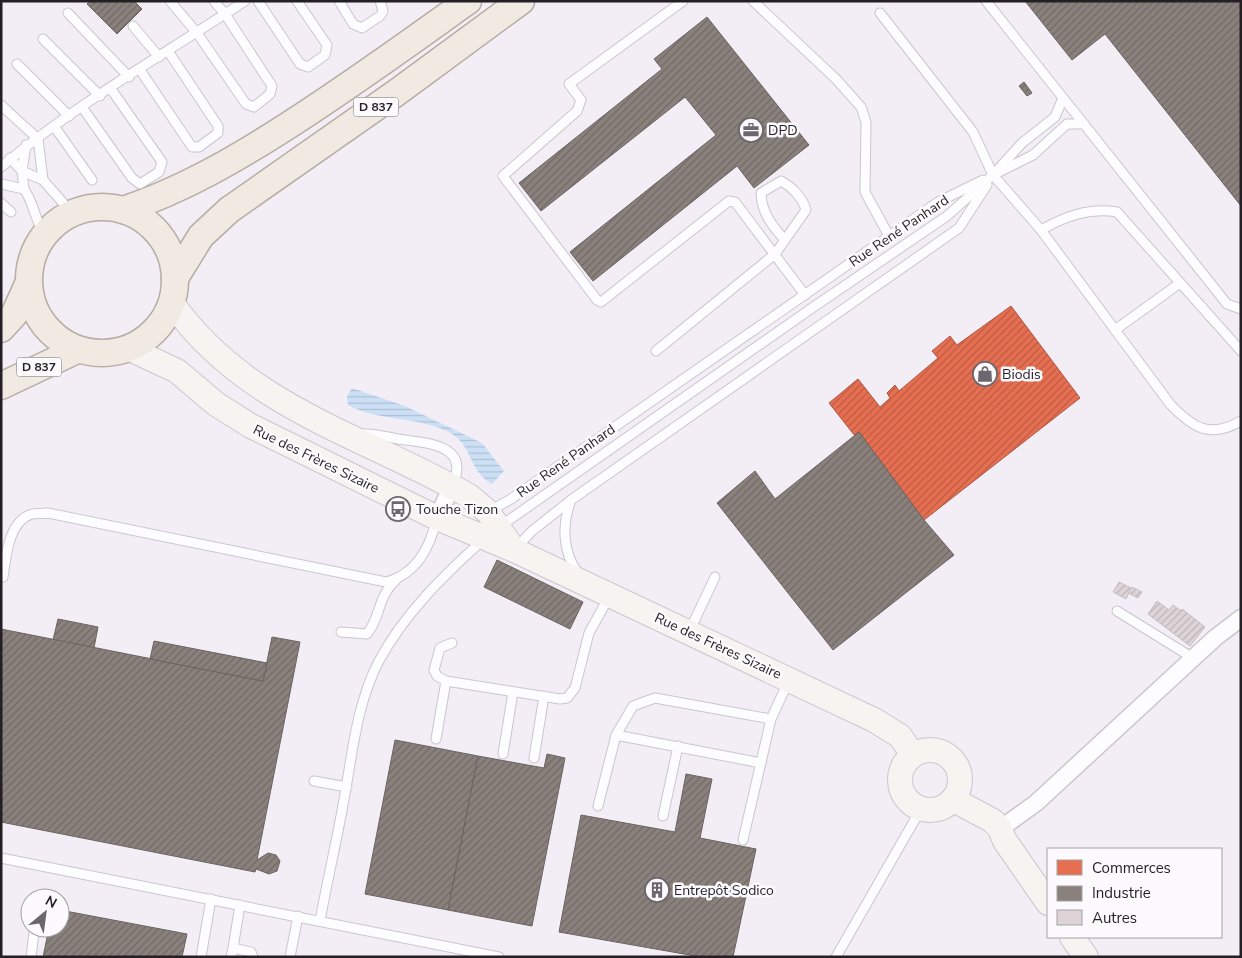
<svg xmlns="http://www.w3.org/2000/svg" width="1242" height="958" font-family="'Nunito Sans',sans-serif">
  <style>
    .water { fill: url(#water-rules) }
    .shops { fill: url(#shops-hatch); stroke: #ac5744 }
    .industry { fill: url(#industry-hatch); stroke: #6b6462 }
    .building { fill: url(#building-hatch); stroke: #c5bec2 }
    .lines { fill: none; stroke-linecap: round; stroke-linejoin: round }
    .lane-casing { stroke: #cbc6ce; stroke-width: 11 }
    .street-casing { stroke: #cbc6ce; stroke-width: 19 }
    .secondary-casing { stroke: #cbc6ce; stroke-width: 26 }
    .primary-casing { stroke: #b7ada2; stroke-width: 29 }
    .lane { stroke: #fdfcfe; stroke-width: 9 }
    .street { stroke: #fdfcfe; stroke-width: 16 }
    .secondary { stroke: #f6f3f0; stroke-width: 24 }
    .primary { stroke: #f0eae2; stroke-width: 26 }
    .labels { text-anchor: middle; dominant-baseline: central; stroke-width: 5; stroke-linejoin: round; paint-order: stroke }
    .shield { fill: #fcfafd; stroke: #646166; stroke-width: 1 }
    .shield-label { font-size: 12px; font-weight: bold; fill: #231f25 }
    .poi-label { font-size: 14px; fill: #231f25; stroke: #fcfafd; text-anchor: start }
    .street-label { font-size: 14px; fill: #231f25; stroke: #fcfafd }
  </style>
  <defs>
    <pattern id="water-rules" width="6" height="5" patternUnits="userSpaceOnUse" patternTransform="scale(1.25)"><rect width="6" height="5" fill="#cce0f5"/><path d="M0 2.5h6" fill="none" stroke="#afc0d2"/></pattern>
    <pattern id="shops-hatch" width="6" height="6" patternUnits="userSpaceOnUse" patternTransform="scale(1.25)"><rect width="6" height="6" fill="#e76f51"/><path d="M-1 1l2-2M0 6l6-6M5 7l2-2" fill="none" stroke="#bb5b43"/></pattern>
    <pattern id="industry-hatch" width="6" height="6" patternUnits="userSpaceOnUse" patternTransform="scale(1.25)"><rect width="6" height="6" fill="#8a817c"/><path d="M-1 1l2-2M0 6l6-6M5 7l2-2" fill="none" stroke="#706965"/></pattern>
    <pattern id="building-hatch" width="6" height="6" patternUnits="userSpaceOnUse" patternTransform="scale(1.25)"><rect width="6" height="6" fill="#ded3d6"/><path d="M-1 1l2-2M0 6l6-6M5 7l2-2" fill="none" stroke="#beb5b8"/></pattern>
  </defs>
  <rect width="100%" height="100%" fill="#f3edf6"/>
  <path class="water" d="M352 388 405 406 482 443 504 471 492 484C468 471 474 446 449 432 416 416 380 422 348 405L347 396Z"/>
  <polygon class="shops" points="1011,306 1080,398 924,520 859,432 855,436 829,403 858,379 880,407 890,398 887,393 895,385 899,391 938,358 932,351 950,336 957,345"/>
  <g class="industry">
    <polygon points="91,1 134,1 142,9 117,34 87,4"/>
    <polygon points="1025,1 1241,1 1241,206 1105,34 1072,60"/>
    <polygon points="707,17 809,145 754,188 737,166 593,281 570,252 716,135 685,97 541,211 519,183 662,69 654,59"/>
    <polygon points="1024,82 1032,93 1027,96 1019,86"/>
    <polygon points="859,432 924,520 954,555 833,650 717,503 755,471 775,499"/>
    <polygon points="497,560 583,602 570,629 484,587"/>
    <polygon points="58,619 98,627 94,648 53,640"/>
    <polygon points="1,629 263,681 272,637 300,642 257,860 268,853 276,855 280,861 277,871 269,874 256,869 255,872 1,822"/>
    <polygon points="154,641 267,663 263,681 150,659"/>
    <polygon points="395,740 478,756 448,910 365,894"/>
    <polygon points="547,754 565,758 532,926 448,910 478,756 544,768"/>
    <polygon points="686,774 712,779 700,838 756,849 733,957 701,957 559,932 581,815 675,832"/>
    <polygon points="60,910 187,934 182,957 43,957 49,928 60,928"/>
  </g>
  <g class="building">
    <polygon points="1119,582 1131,588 1126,599 1113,592"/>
    <polygon points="1132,587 1142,592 1138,598 1128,593"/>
    <polygon points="1157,601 1169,610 1173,605 1181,611 1182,609 1205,627 1190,646 1148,614"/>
  </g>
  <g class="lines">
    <defs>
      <g id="lane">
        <polyline points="170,1 197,33 246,104 254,107 270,94 272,86 225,14 214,1"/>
        <polyline points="258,1 300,64 308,67 325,55 327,45 297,1"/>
        <polyline points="339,1 353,24 362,28 380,16 383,11 380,1"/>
        <polyline points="683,1 569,84 581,100 577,111 503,176 597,300 601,302 729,201 735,202 805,295"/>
        <polyline points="753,1 836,79 861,107 866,122 865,192 889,236"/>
        <polyline points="986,1 1227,304 1241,309"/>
        <polyline points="68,13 129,77"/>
        <path d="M880 13 973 132 993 175 1041 230 1170 404C1193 428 1210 439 1241 421"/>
        <polyline points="133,26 159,57"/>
        <polyline points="43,39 100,96"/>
        <polyline points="17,64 69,116"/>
        <polyline points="140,70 192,147 199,147 218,133 218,126 168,51"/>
        <polyline points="1,105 38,139 43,180 72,213"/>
        <polyline points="82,107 132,178 140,184 159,172 162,162 111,89"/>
        <polyline points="54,126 92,180"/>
        <polyline points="10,158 22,171 43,180"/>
        <path d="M1 167C76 104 163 55 245 1"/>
        <polyline points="999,172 1033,155 1067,124 1084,124"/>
        <path d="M1 184 24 189C34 203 35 220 44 234"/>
        <polyline points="24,189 22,171 26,145"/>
        <polyline points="1,203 11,212"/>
        <path d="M1041 230C1064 217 1089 207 1117 212L1241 351"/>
        <polyline points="1115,330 1180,283"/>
        <path d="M656 351 775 254 806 210C803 198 791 186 781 181L761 193C761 212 773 227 785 240"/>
        <path d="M363 434C375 433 387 437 398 439 426 443 472 444 452 486"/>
        <polyline points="488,512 511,499 938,202 983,180"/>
        <polyline points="499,527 812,308 947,216 993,175 1022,143 1055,117 1063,98"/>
        <polyline points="516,548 532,531 570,501"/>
        <path d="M578 573C562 552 562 523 571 500L959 228 987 185"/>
        <path d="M3 577C6 558 8 521 32 514 36 513 43 514 48 513L386 582C417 574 430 547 437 518"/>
        <polyline points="1117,611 1193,658"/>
        <path d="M341 632 367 634C381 617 377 597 396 580"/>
        <polyline points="689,632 715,577"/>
        <polyline points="452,643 440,648 434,670 437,676 446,681 560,699 567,698 575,688 589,633 610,595"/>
        <polyline points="616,735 761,763"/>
        <polyline points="436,739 446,681"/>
        <polyline points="503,754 513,692"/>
        <polyline points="534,758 544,696"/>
        <polyline points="314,781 347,787"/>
        <polyline points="598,806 616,735 633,706 655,698 771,719"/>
        <polyline points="663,816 678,746"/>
        <polyline points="743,840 771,719 789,680"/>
        <polyline points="1,858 499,957"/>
        <path d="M320 921C327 882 336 844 343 805 352 758 356 704 379 661 404 614 444 575 483 540"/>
        <polyline points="233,948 240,905"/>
        <polyline points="31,957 34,932"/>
        <polyline points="201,957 211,899"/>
        <polyline points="231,957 233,948 251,952 253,957"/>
        <polyline points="290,957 298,916"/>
        <polyline points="836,957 921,809"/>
      </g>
      <g id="street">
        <polyline points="437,518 452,486"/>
        <polyline points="1000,829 1036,803 1215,638 1241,618"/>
      </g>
      <g id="secondary">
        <path d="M172 303C245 407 365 436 469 496L488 512 514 550"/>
        <polyline points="130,349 177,371 216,404 251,426 437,518 514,550 874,720 900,736 913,755"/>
        <circle cx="930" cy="780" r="30"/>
        <polyline points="954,800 993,821 1000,829 1005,841 1048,903"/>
        <polyline points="1072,937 1086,957"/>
      </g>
      <g id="primary">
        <circle cx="102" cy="280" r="73"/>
        <path d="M123 210C183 190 236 159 289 125 350 86 409 43 468 1"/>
        <polyline points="175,278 201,236 229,210 396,93 521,1"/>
        <polyline points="1,329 14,315 28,284"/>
        <polyline points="1,386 77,350"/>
      </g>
    </defs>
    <use href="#lane" class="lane-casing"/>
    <use href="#street" class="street-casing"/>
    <use href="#secondary" class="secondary-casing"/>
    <use href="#primary" class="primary-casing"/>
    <use href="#lane" class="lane"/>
    <use href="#street" class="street"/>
    <use href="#secondary" class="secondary"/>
    <use href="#primary" class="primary"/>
  </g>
  <defs>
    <symbol id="office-ring" viewBox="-11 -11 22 22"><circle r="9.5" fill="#fcfafd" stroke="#6c676e" stroke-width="1.5"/><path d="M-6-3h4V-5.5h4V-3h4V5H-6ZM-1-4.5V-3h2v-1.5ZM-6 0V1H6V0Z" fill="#6c676e"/></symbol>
    <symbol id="shop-ring" viewBox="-11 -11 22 22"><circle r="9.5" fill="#fcfafd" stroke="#6c676e" stroke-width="1.5"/><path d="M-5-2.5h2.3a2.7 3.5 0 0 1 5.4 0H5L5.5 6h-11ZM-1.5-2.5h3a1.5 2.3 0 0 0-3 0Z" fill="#6c676e"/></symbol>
    <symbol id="bus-ring" viewBox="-11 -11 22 22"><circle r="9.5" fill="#fcfafd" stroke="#6c676e" stroke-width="1.5"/><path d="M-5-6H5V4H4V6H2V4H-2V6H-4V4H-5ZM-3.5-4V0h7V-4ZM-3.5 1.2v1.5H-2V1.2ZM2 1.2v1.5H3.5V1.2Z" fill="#6c676e"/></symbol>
    <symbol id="building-ring" viewBox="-11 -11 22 22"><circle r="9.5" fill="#fcfafd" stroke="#6c676e" stroke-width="1.5"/><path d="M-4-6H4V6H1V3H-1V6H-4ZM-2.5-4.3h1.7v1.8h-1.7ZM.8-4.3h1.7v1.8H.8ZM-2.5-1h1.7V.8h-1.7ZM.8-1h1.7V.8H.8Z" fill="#6c676e"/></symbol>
  </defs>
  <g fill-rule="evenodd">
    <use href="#office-ring" x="737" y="116" width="28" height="28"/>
    <use href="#shop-ring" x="971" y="360" width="28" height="28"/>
    <use href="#bus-ring" x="384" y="495" width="28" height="28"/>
    <use href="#building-ring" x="643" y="876" width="28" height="28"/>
  </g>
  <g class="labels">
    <g class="shield">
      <rect x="353.5" y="97.5" width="45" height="19" rx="4"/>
      <rect x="16.5" y="357.5" width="45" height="19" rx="4"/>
    </g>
    <g class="shield-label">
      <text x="376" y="107">D 837</text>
      <text x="39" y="367">D 837</text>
    </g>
    <g class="poi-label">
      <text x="768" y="130">DPD</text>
      <text x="1002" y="374">Biodis</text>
      <text x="416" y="509">Touche Tizon</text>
      <text x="674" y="890">Entrepôt Sodico</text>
    </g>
    <g class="street-label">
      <text transform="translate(899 231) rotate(-34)">Rue René Panhard</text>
      <text transform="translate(316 459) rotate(26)">Rue des Frères Sizaire</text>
      <text transform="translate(566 461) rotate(-35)">Rue René Panhard</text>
      <text transform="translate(718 646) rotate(25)">Rue des Frères Sizaire</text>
    </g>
  </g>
  <rect width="1242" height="958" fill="none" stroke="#231f25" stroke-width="5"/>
  <rect x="1047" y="848" width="175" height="90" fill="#fcfafd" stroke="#a5a2a7"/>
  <rect x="1057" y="860" width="25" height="15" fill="#e76f51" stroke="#a5a2a7"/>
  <text x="1092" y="873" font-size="15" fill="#231f25">Commerces</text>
  <rect x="1057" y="886" width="25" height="15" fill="#8a817c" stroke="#a5a2a7"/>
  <text x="1092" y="898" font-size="15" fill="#231f25">Industrie</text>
  <rect x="1057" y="910" width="25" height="15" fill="#ded3d6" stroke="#a5a2a7"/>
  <text x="1092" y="923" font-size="15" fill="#231f25">Autres</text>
  <g transform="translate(45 913) rotate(29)"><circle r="24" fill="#fcfafd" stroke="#a5a2a7"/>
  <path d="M0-4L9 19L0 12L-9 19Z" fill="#6c676e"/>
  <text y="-8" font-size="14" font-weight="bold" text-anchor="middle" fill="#231f25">N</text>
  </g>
</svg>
